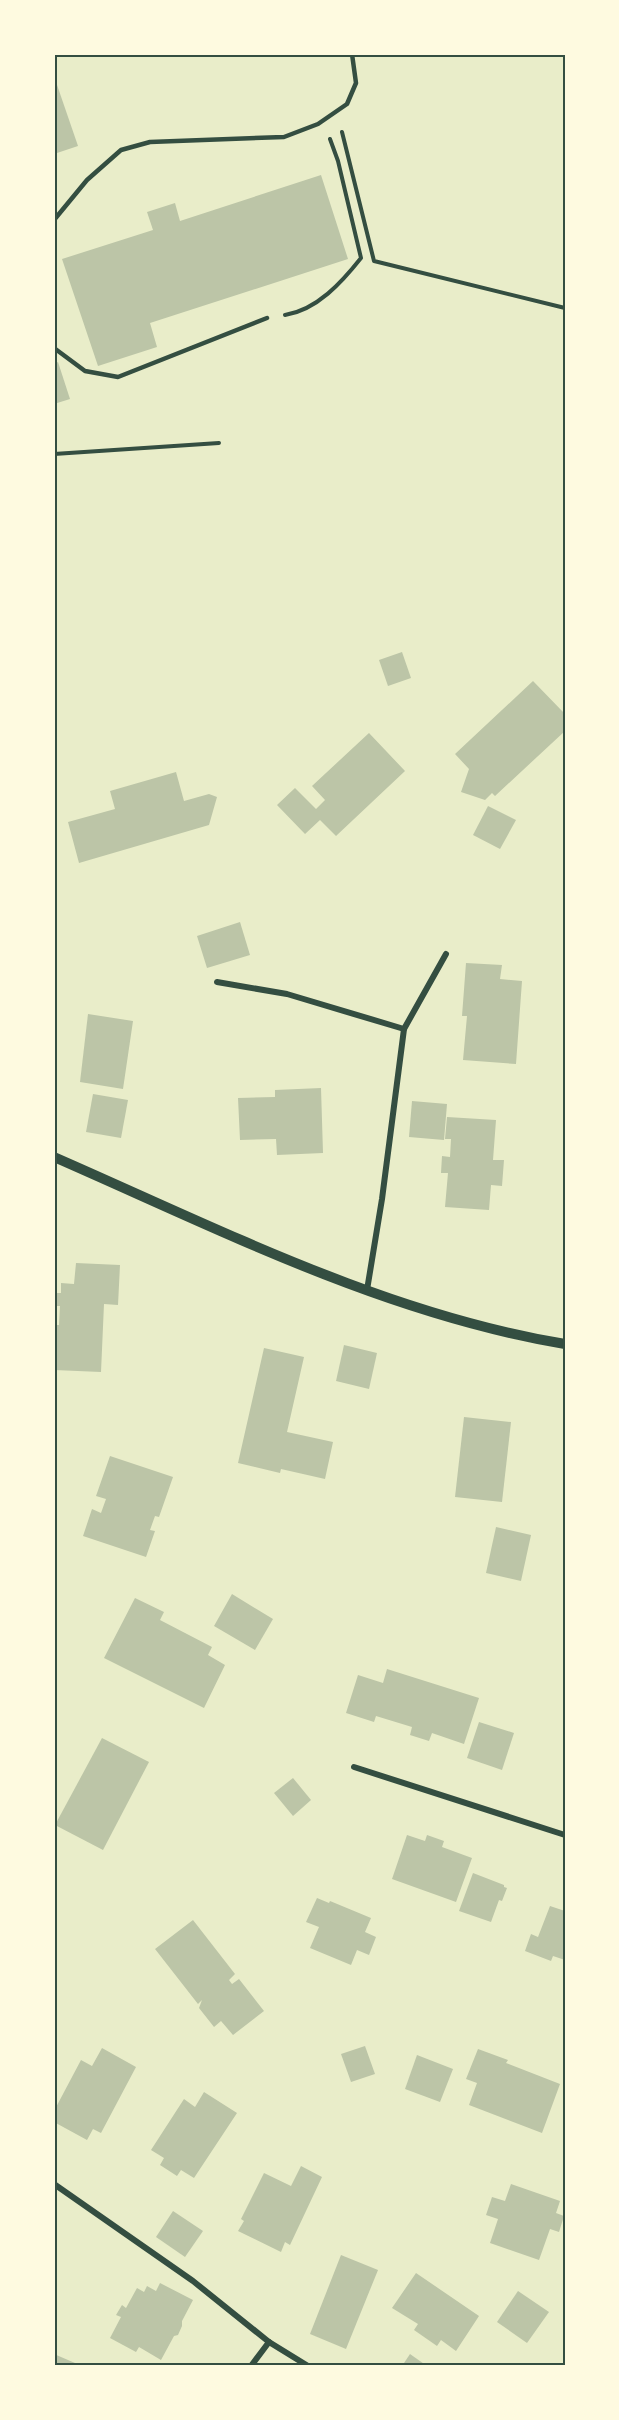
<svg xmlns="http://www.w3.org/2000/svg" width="619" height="2420" font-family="'PT Sans',sans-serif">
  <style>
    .building { fill: #bcc5a7 }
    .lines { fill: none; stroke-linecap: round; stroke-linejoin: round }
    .path { stroke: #344e41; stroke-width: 4 }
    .service { stroke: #344e41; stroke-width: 4.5 }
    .minor { stroke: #344e41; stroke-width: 6 }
    .tertiary { stroke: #344e41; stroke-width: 10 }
    .neatline { fill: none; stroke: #344e41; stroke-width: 2 }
  </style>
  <rect width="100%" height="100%" fill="#e9edc9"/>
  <g class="building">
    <polygon points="56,82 78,146 54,154 54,83"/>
    <polygon points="321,175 348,259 150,323 157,347 98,366 62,259 153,230 147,212 175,203 180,221"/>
    <polygon points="58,362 70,399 54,404 54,364"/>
    <polygon points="402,652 411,678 388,686 379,660"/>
    <polygon points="533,681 565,714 565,731 495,796 492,793 485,800 461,792 469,769 455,754"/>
    <polygon points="369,733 405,771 336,836 320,820 305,834 277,805 295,788 316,809 325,800 312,786"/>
    <polygon points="176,772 184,801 209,794 217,797 209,825 79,863 68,822 115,809 110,791"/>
    <polygon points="488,806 516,820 500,849 473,835"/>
    <polygon points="240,922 250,955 207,968 197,936"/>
    <polygon points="466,963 502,965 500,979 522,981 516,1064 463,1060 467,1016 462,1016"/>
    <polygon points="88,1014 133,1021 123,1089 80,1082"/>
    <polygon points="321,1088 323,1153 277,1155 276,1139 240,1140 238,1098 275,1097 275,1090"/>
    <polygon points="93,1094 128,1100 121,1138 86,1132"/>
    <polygon points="412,1101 447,1104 444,1140 409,1137"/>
    <polygon points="447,1117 496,1120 493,1160 504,1160 502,1186 491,1185 489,1210 445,1207 448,1173 441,1173 442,1156 450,1157 451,1139 445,1139"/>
    <polygon points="76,1263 120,1265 118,1305 104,1304 101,1372 54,1370 54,1325 59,1325 60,1306 55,1306 56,1293 61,1293 61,1283 74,1284"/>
    <polygon points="344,1345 377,1353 369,1389 336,1381"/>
    <polygon points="264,1348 304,1357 287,1432 333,1442 325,1479 281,1469 280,1473 238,1463"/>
    <polygon points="464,1417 511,1422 502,1502 455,1497"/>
    <polygon points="110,1456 173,1477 159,1517 155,1516 150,1530 155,1531 146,1557 83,1536 92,1509 101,1513 106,1499 96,1496"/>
    <polygon points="496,1527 531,1535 521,1581 486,1573"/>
    <polygon points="232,1594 273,1619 255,1650 214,1626"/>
    <polygon points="135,1598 164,1612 160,1620 212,1647 208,1655 225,1665 204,1708 104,1658"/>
    <polygon points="387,1669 479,1698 464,1744 432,1733 429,1741 410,1735 412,1727 376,1716 374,1722 346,1713 358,1675 383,1683"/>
    <polygon points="479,1722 514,1733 502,1770 467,1758"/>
    <polygon points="102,1738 149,1762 103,1850 55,1825"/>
    <polygon points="293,1778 311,1800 293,1816 274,1793"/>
    <polygon points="407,1835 425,1841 427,1835 444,1841 442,1847 472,1858 456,1902 392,1879"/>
    <polygon points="473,1873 504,1885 504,1887 507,1888 502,1901 499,1900 491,1922 459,1911"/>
    <polygon points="317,1898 329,1903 330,1901 371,1918 365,1932 376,1937 369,1955 357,1950 351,1965 310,1948 319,1927 306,1922"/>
    <polygon points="550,1906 565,1911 565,1960 553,1956 551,1961 525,1951 531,1934 538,1937"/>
    <polygon points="193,1920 235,1974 229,1980 232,1984 239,1979 264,2011 233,2035 221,2021 214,2027 199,2008 202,2000 198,2004 155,1949"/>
    <polygon points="365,2046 375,2074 351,2082 341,2054"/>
    <polygon points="102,2048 136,2067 101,2133 93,2129 87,2140 54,2122 54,2111 81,2060 92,2066"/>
    <polygon points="478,2049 508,2060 506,2063 560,2084 542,2133 469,2105 477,2083 466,2079"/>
    <polygon points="417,2055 453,2069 440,2102 405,2089"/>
    <polygon points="204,2092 237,2113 194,2178 181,2170 177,2176 160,2165 164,2158 151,2150 184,2099 195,2107"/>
    <polygon points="301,2166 322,2177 290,2245 285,2242 281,2252 238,2231 244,2221 241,2219 264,2173 291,2186"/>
    <polygon points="511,2184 560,2201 556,2213 564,2216 559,2232 550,2229 539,2260 490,2243 498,2219 486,2215 492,2197 505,2201"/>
    <polygon points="173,2211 203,2231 185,2257 156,2237"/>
    <polygon points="341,2255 378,2270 346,2349 310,2334"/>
    <polygon points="416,2273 479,2316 456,2351 441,2340 437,2346 414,2330 418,2324 392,2308"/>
    <polygon points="160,2283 193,2300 182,2321 182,2326 178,2335 174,2336 161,2360 139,2347 136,2352 110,2338 121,2317 116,2315 122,2305 126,2308 137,2288 144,2292 147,2286 156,2291"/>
    <polygon points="518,2291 549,2312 527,2343 497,2322"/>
    <polygon points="54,2354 82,2366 54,2366"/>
    <polygon points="410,2354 427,2366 402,2366"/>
  </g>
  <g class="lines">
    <g class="path">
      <polyline points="342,132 374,261 565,308"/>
      <path d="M285 315C317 310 342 282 361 258L338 161 330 139"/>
      <polyline points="54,454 219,443"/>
    </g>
    <g class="service">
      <polyline points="54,220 87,180 121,150 150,142 284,137 318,124 347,104 356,83 352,54"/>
      <polyline points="54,348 85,371 118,377 267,318"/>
    </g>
    <g class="minor">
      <polyline points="217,982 287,994 404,1029"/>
      <polyline points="367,1290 382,1199 404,1029 446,954"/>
      <polyline points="354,1767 565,1835"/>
      <polyline points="54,2184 193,2281 269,2342 308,2366"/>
      <polyline points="251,2366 269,2342"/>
    </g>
    <path class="tertiary" d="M54 1157C219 1229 385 1314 565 1344"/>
  </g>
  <rect width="619" height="2420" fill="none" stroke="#fefae0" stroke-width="111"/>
  <rect x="56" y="56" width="508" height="2308" class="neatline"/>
</svg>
